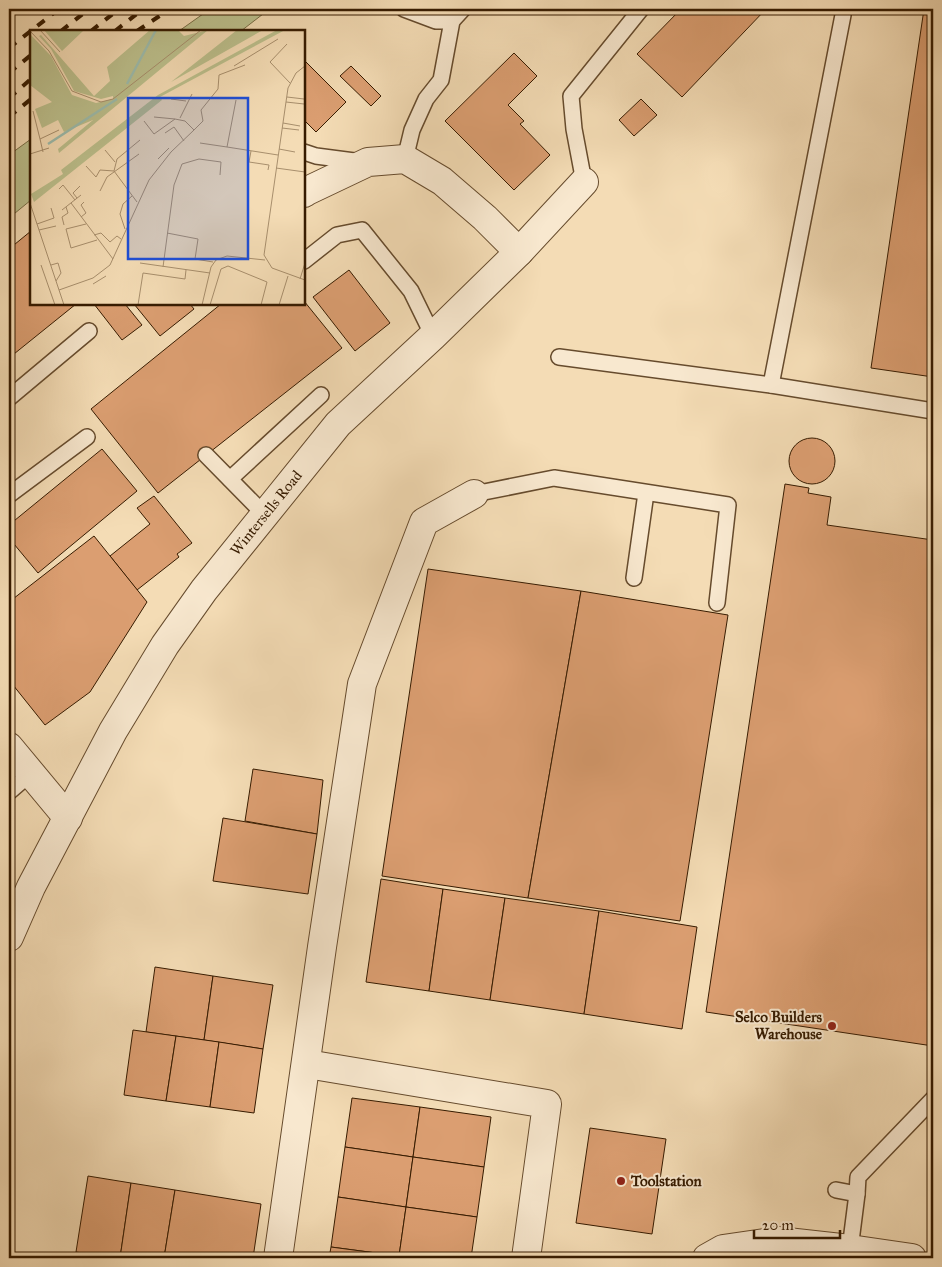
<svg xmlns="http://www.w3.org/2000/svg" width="942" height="1267" font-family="'IM FELL Great Primer',serif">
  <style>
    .green { fill: #bcc08d; stroke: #796e46 }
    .building { fill: #db9e71; stroke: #361b00 }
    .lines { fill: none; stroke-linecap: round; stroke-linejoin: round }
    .service-casing { stroke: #664b2d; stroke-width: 18 }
    .minor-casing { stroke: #664b2d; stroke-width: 30 }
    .service { stroke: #f8e8cf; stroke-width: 15 }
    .minor { stroke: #f8e8cf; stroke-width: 28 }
    .rail { stroke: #361b00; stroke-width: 4; stroke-dasharray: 9 9; stroke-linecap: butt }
    .poi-dot { fill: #8f2418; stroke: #f8e8cf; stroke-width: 2 }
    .labels { text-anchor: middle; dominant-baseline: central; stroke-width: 4; stroke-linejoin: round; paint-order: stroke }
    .street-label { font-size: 15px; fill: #361b00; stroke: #f8e8cf }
    .poi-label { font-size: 15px; font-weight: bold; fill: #361b00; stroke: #f8e8cf; text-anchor: end }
    .inset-river { fill: none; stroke: #9cbcad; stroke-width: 2.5 }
    .inset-road { fill: none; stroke: #a88f6d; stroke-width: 1 }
    .view { fill: #1d4ed8; fill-opacity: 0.15; stroke: #1d4ed8; stroke-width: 2.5 }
    .inset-edge { fill: none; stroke: #361b00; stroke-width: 2.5 }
  </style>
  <rect width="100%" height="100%" fill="#f4dcb5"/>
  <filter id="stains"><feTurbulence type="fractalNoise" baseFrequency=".004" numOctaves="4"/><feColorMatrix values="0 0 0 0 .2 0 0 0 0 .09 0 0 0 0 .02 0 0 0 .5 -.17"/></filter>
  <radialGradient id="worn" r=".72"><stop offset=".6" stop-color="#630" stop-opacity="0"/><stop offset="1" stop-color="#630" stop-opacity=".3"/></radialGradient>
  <g class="green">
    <polygon points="210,9 258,9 263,14 241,31 179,31"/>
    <polygon points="31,139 31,200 9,218 9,155"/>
  </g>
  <g class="building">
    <polygon points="681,9 766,9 682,97 637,54"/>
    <polygon points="924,9 933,9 933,377 871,368"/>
    <polygon points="514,53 537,76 508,105 524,121 520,124 550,155 514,190 445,121"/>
    <polygon points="304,60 346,102 316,132 304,120"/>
    <polygon points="351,66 381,96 371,106 340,76"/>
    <polygon points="641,99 657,115 634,136 619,120"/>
    <polygon points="31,231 31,304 76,304 9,358 9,249"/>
    <polygon points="349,270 390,323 355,351 313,297"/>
    <polygon points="304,301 342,348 158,493 91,409 221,304 304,304"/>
    <polygon points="94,304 125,304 142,325 122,340"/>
    <polygon points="134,304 190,304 194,309 160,336"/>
    <circle cx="812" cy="461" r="23"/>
    <polygon points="102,449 137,491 38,573 9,538 9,525"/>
    <polygon points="785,484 809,488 808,493 831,497 827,525 933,540 933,1046 706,1012"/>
    <polygon points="154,496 192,543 177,554 179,557 137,590 110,556 150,524 137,508"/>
    <polygon points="94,536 147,602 90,692 45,725 9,680 9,602"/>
    <polygon points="428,569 581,591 528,898 382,876"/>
    <polygon points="581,591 728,615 680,921 528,898"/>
    <polygon points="253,769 323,780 317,834 245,821"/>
    <polygon points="223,818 317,834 308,894 213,881"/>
    <polygon points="381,879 443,889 429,991 366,982"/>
    <polygon points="443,889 505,898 490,1000 429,991"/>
    <polygon points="505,898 599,911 584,1014 490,1000"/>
    <polygon points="599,911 697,927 682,1029 584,1014"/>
    <polygon points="155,967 213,976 204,1040 146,1032"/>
    <polygon points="213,976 273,985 263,1049 204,1040"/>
    <polygon points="133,1030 176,1036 166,1101 124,1095"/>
    <polygon points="176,1036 219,1042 210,1107 166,1101"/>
    <polygon points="219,1042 263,1049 254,1113 210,1107"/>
    <polygon points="352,1098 420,1107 413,1157 345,1147"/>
    <polygon points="420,1107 491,1117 484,1167 413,1157"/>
    <polygon points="590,1128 666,1139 652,1234 576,1223"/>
    <polygon points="345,1147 413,1157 406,1207 338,1197"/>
    <polygon points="413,1157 484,1167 477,1217 406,1207"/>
    <polygon points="88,1176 131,1183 120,1258 114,1258 76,1252"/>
    <polygon points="131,1183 175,1190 164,1258 120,1258"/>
    <polygon points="175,1190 261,1204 253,1258 164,1258"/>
    <polygon points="338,1197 406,1207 399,1256 331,1247"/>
    <polygon points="406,1207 477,1217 471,1258 415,1258 399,1256"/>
    <polygon points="331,1247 399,1256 399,1258 329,1258"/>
  </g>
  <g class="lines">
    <defs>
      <g id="service">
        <polyline points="404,9 436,21 452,21"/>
        <polyline points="843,15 771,385 933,411"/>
        <polyline points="304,152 316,156 362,162"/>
        <polyline points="405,159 412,130 426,99 441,80 452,21 463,9"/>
        <polyline points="584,182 574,129 571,96 641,9"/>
        <polyline points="304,261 337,235 362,230 411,291 433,336"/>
        <polyline points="559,357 771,385"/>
        <polyline points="9,398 89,331"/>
        <polyline points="206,455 265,515"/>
        <polyline points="230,479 321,395"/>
        <polyline points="474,494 554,478 728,505 717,603"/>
        <polyline points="9,495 87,437"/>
        <polyline points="634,578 646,493"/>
        <polyline points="9,792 31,773"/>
        <polyline points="836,1190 857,1194 850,1249"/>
        <polyline points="857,1194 858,1177 933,1099"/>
      </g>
      <g id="minor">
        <polyline points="519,252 584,182"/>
        <polyline points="9,747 68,818"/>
        <polyline points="9,937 31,887 113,731 165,645 204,590 338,424 433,336 519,252 485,218 442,181 405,159 368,162 307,191 304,193"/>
        <polyline points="307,1064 547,1104 526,1258"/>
        <polyline points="278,1258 322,947 362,684 424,522 474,494"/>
        <polyline points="707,1258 723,1249 778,1241 850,1249 912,1258"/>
      </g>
    </defs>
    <use href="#service" class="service-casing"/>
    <use href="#minor" class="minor-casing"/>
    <use href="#service" class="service"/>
    <use href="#minor" class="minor"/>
    <g class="rail">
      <polyline points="61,31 89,9"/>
      <polyline points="91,31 119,9"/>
      <polyline points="115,31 143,9"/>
      <polyline points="137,31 170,9"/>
      <polyline points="9,48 59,9"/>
      <polyline points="9,73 31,55"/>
      <polyline points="9,98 31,79"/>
      <polyline points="9,117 31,99"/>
    </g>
  </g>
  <g class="poi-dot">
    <circle cx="832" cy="1026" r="5"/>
    <circle cx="621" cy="1181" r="5"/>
  </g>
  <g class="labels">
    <g class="street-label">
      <text transform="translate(266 513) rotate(-51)">Wintersells Road</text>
    </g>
    <g class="poi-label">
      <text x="822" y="1017">Selco Builders<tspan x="822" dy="17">Warehouse</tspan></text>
      <text x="631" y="1181" text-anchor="start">Toolstation</text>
    </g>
  </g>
  <g transform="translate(30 30)">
    <rect width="275" height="275" fill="#f4dcb5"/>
    <path d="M14 0H53V1L32 21ZM120 0H148L154 6 178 0 29 123 28 119 63 90 34 102 28 90 12 98 5 79 22 72 0 55V4L21 26 42 65 66 73 83 69V66L71 69 44 61 21 19 9 6 11 5 64 66 80 51 77 37ZM207 0H233L141 52ZM247 0H255L130 67 132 70 4 172 1 164 33 144 31 140 128 65Z" fill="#bcc08d"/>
    <path class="inset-river" d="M97 54 126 0M18 114 87 69"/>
    <path class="inset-road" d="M10 0 30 22M0 1 19 21 42 61 71 72 83 69 171 0M257 14 240 32 260 53M204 36 248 9M275 36 266 43 258 58 234 225 242 238 275 250M257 67 274 69M141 69 156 71M206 70 197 117 248 125M256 72 274 74M3 81 10 109M124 87 145 89M150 88 162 64M253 93 270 96M252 98 269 100M164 100 173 91 171 80 188 59 189 45 215 35M135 103 144 97 154 111M170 113 197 117M249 119 265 122M75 120 85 132M221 121 219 132 239 135 238 140M13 122 10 109 29 100M0 124 19 118M128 129 139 118M56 136 66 147 70 140 84 141M246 138 275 142M84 141 87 129 110 110M84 141 107 172M29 159 33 155 45 170M70 161 77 147 109 124M47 168 43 163 50 156M0 173 34 275M41 173 83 229M32 180 51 165M51 187 56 183 51 175 54 172M7 194 24 188 21 178M56 194 36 199 41 218 67 210M34 195 32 187 38 183 36 177M95 199 90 184 93 174 102 166M9 200 26 196M137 203 168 209 165 229 183 232M64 205 71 203 80 212 87 206 91 209M110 233 180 243M11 235 25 275M21 235 28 233 31 243 26 251M133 237 144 155 152 134 169 129 191 132 190 145M270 249 275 233M63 254 76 246M29 260 63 248 80 235 119 150 141 122 164 100 155 91 145 89 124 104 114 91M108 275 113 243 155 249 156 240M172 275 181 237 186 230 197 226 235 230M180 275 191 239 198 236 237 252 231 275M249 275 258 246"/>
    <path class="view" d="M98 68H218V229H98Z"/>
    <rect width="275" height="275" class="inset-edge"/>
  </g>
  <rect width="942" height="1267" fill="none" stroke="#f4dcb5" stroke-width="30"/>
  <rect x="10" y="10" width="922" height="1247" fill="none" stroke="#361b00" stroke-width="2.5"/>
  <rect x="15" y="15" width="912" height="1237" fill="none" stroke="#361b00"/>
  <path d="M754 1230v8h86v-8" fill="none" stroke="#361b00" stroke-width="2.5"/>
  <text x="762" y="1230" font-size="15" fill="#361b00" stroke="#f8e8cf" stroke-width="4" paint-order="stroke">20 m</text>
  <rect width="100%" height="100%" filter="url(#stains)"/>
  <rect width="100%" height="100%" fill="url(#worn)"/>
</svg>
